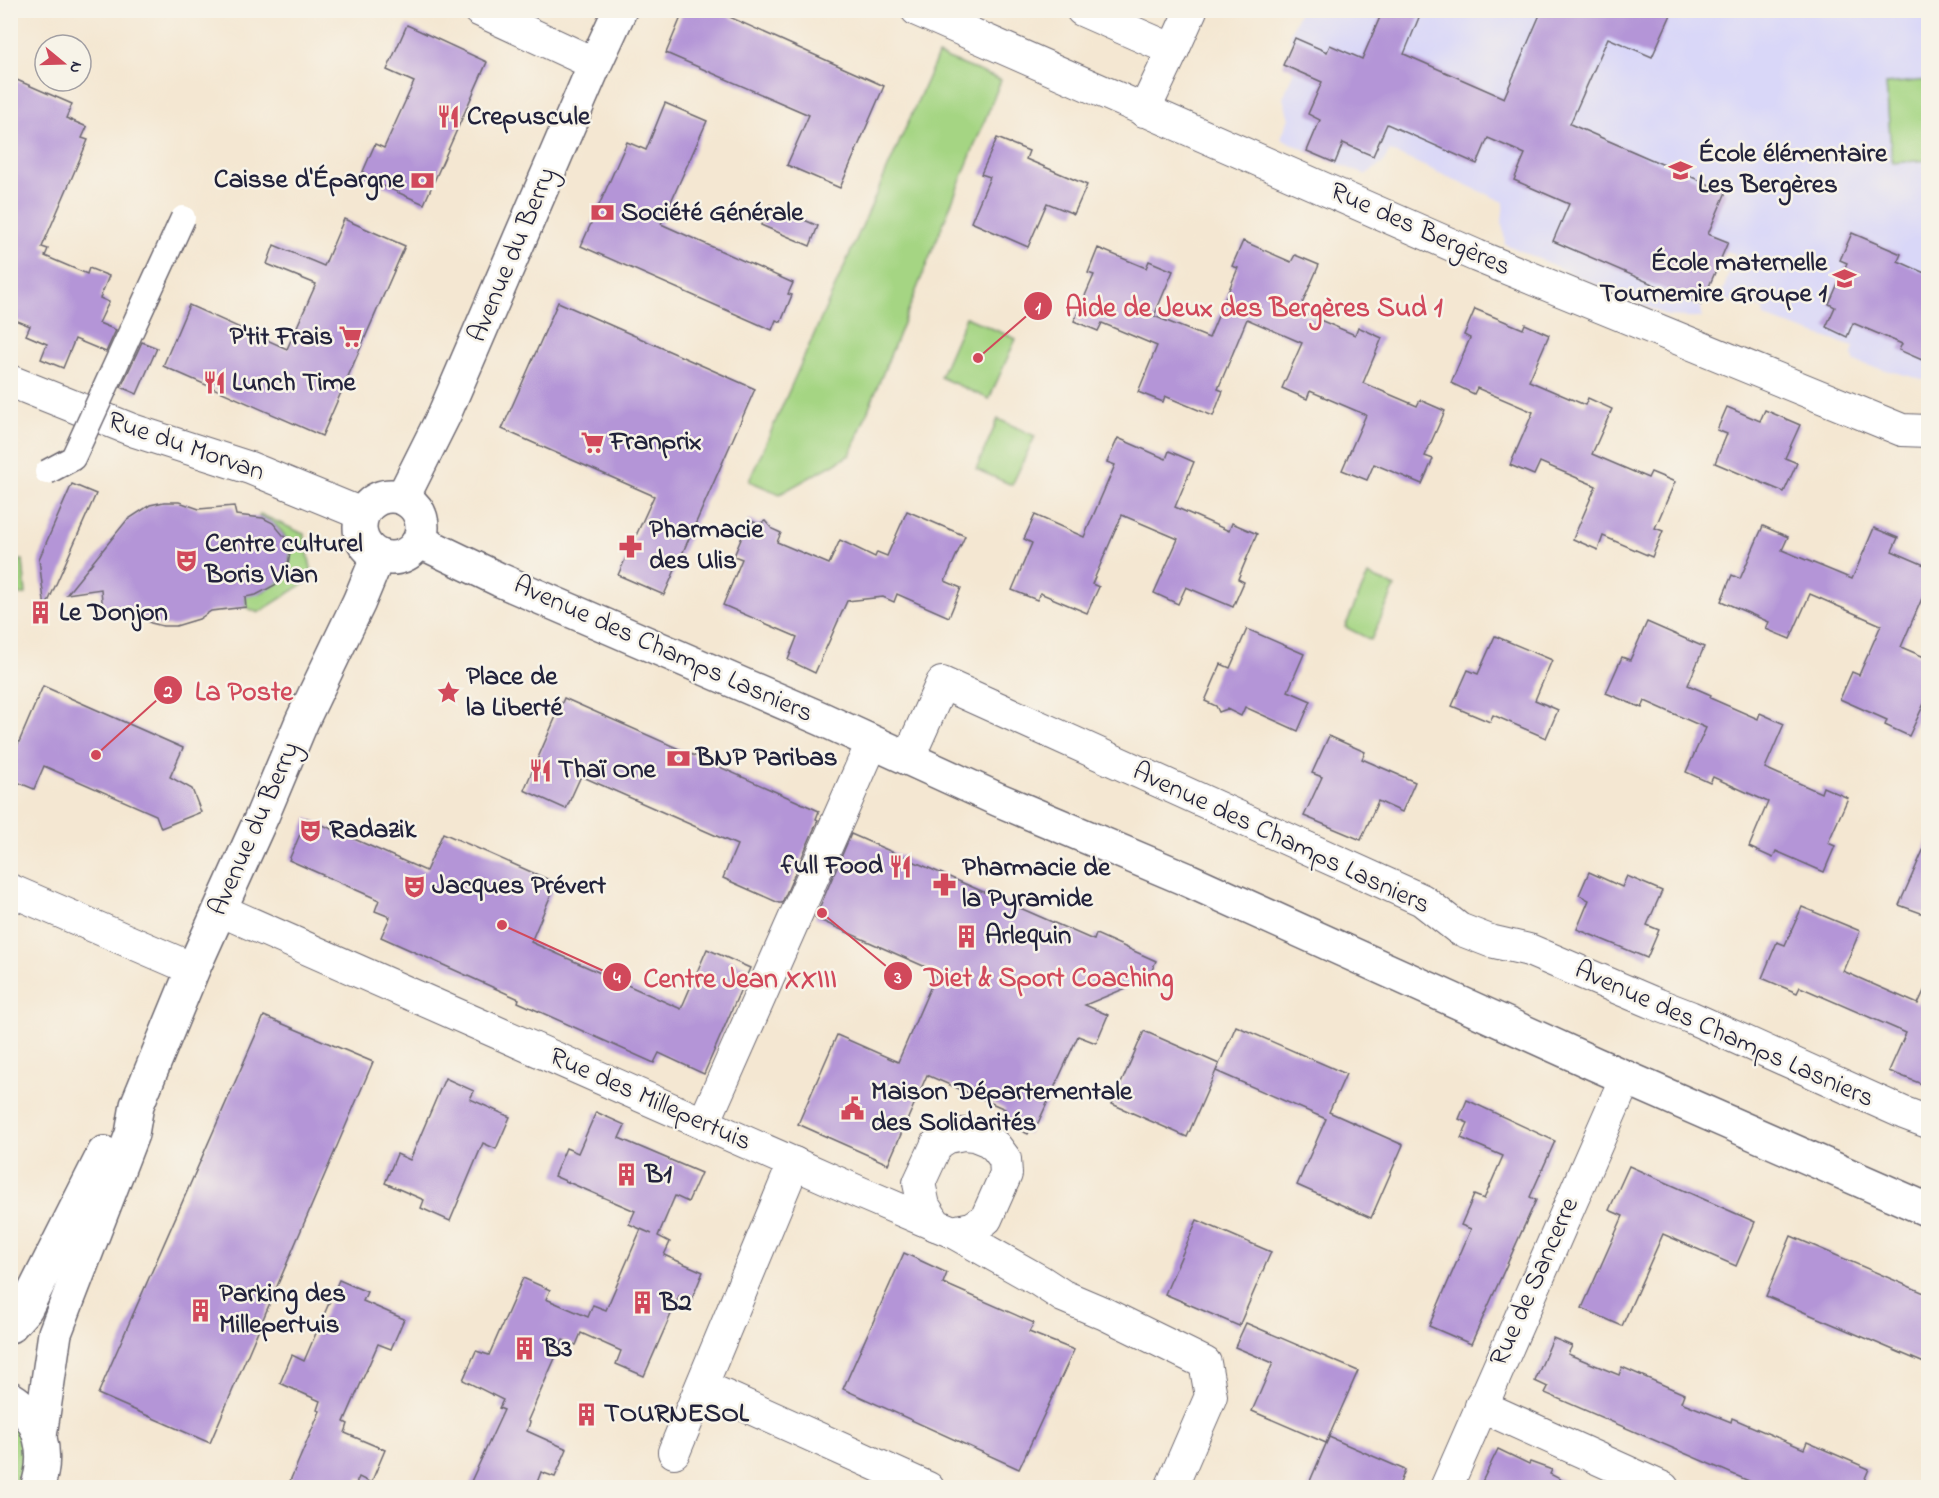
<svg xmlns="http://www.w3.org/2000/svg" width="1939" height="1498" font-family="'Indie Flower',sans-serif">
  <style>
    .built { fill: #d9d7f8 }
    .green { fill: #a5d583; stroke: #647c5f; stroke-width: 1.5 }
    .building { fill: #b495d7 }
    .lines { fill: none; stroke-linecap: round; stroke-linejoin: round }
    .minor-casing { stroke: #6c6770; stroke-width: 34 }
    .tertiary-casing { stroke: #6c6770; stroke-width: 36 }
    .minor { stroke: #fff; stroke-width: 32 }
    .tertiary { stroke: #fff; stroke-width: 33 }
    .pedestrian-bridge-casing { stroke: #6c6770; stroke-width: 27; stroke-linecap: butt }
    .pedestrian-bridge { stroke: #fff; stroke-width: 24 }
    .labels { text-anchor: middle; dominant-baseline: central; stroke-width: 5; stroke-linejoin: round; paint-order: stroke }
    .poi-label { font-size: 27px; font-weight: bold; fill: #22223b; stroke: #f7f3e8; text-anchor: start }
    .street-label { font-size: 27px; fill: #22223b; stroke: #f7f3e8 }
    .leader { fill: none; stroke: #d1495b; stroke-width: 2 }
    .callout-dot { fill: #d1495b; stroke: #f7f3e8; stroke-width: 2 }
    .mark-label { font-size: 18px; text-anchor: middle; font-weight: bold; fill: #fff }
    .callout-label { font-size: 28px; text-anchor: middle; font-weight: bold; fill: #d1495b; stroke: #f7f3e8; stroke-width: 5; stroke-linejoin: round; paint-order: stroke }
  </style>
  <rect width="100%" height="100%" fill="#f7f3e8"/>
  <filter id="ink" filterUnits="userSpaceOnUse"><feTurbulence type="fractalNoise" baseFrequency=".0167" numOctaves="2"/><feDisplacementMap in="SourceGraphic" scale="12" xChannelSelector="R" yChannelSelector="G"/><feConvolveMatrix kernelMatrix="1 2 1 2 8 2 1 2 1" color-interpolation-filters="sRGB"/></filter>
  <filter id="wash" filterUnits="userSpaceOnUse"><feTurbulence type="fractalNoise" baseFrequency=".008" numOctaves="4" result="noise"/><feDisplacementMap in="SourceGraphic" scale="24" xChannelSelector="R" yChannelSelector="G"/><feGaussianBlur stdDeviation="1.35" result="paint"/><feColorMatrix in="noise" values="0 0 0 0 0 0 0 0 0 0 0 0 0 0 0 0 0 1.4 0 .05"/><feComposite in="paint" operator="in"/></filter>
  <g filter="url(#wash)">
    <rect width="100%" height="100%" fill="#f4e7d2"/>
    <polygon class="built" points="1487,10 1495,14 1497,10 1928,11 1928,372 1925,380 1855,362 1852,355 1854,347 1764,317 1763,308 1720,299 1736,254 1725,251 1701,305 1702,318 1668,316 1505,244 1502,220 1504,202 1390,151 1382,164 1365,175 1307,151 1281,138 1289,118 1283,98 1294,70 1283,65 1292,45 1289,36 1299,11"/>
    <g class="green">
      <polygon points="938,55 1001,80 850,455 780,494 749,481"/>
      <polygon points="1928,80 1928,160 1892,163 1886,84"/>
      <polygon points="966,317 1016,339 989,399 940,377"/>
      <polygon points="998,419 1035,436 1012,485 976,469"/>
      <path d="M260 514 304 534 313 578 258 613 246 607 245 597C258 594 275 588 283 577 299 554 285 523 259 517Z"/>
      <polygon points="23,560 26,594 11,595 11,561"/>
      <polygon points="1368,575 1395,587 1371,640 1345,627"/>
      <path d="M10 1421C28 1438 32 1466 21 1487H11Z"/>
    </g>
    <g id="blocks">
      <g class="building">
        <polygon points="684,10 714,10 884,86 840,188 787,165 809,115 666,53"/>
        <polygon points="1383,10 1422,10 1404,54 1504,98 1542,10 1673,10 1652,57 1608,38 1570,124 1726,192 1708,234 1728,242 1701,305 1553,241 1569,204 1514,180 1525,154 1488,138 1477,164 1387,124 1373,156 1343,143 1335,163 1307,151 1320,120 1308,114 1322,82 1283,65 1295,38 1327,52 1330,45 1362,59"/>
        <polygon points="407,25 487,62 424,204 361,176 375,144 384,148 414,82 387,70"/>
        <polygon points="10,77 72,104 66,118 87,127 82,138 88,140 42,247 48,249 45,256 87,274 89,268 109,276 100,298 109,302 99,323 116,330 106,352 75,339 63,368 41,359 47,344 26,335 30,326 10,318 10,253 18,236 10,233"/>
        <polygon points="665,103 707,121 661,224 793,283 788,294 792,295 781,322 776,320 772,330 581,246 627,142 646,150"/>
        <polygon points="997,138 1029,151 1026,159 1087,185 1074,214 1047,203 1028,247 971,222 990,177 981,174"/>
        <polygon points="770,205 818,226 810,246 761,225"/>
        <polygon points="344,219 405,246 322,436 163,366 189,305 287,349 316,284 267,264 274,245 324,266"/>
        <polygon points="1852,233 1901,254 1898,261 1929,275 1929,363 1899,350 1902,344 1853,323 1847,337 1826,327 1835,307 1829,304 1847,263 1840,260"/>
        <polygon points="1243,241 1291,262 1295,255 1319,265 1299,311 1355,335 1358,327 1382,338 1363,383 1417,406 1420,400 1445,411 1425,456 1433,459 1422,484 1374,464 1367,480 1342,470 1366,415 1310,391 1307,399 1282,388 1302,343 1247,319 1218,389 1223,391 1213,416 1165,396 1163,402 1138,392 1157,346 1102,323 1098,331 1074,321 1094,275 1088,273 1098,248 1146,268 1149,261 1173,271 1154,316 1209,338 1238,268 1232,266"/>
        <polygon points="558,302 755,389 664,595 618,575 654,496 502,429"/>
        <polygon points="1475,309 1523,329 1525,324 1549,335 1529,381 1585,405 1588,398 1612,409 1592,454 1648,478 1651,472 1675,482 1655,528 1663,531 1652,557 1603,536 1598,550 1573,539 1596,486 1540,462 1534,475 1510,465 1533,412 1477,388 1474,394 1451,383 1470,338 1464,335"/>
        <polygon points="142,342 157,348 137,394 121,387"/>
        <polygon points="1727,407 1760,421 1765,410 1800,425 1785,458 1797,463 1784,492 1715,463 1727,434 1717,430"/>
        <polygon points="1118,438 1166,459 1169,451 1194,462 1175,507 1229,531 1232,523 1257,534 1238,579 1244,582 1233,607 1186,587 1178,604 1154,593 1178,539 1122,515 1092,584 1099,587 1087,613 1040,593 1037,600 1012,590 1032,543 1024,539 1035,515 1084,537 1115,465 1107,462"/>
        <polygon points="72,484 96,494 45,609 39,559"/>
        <polygon points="164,502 179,502 199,509 234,506 236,515 263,518 273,523 288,541 290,553 288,565 283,577 275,585 256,595 245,597 246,607 211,611 199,619 176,626 163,626 151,623 141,618 129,609 103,612 101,589 67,594 127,520 150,505"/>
        <polygon points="907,511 965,536 945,581 961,588 949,617 897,594 894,602 883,597 847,601 815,673 788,660 797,637 723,605 742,559 734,556 749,520 759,524 765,521 772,529 781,533 777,542 829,564 840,540 875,557 877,552 887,556"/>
        <polygon points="1763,526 1788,537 1782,550 1852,579 1874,528 1898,538 1892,551 1929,567 1929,599 1923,596 1901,647 1929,659 1929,693 1909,736 1885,725 1887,720 1840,699 1852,672 1859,675 1881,625 1810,594 1790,639 1766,629 1769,622 1721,601 1732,575 1740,579"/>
        <polygon points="1647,622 1704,647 1688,685 1711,695 1710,698 1758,719 1760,713 1784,724 1765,768 1821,793 1823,787 1848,798 1828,843 1835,846 1824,872 1776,851 1773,858 1749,847 1768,802 1713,777 1710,783 1686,772 1706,728 1645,701 1642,708 1606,693 1622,657 1630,660"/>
        <polygon points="1247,629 1304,654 1288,691 1311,701 1298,731 1245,707 1241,716 1227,709 1219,712 1216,706 1205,701 1221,664 1230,668"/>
        <polygon points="1495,636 1552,660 1535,700 1558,710 1546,738 1493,715 1490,722 1452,706 1468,670 1478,674"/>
        <polygon points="43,686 183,748 170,777 192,789 201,812 161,828 156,815 44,766 34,789 10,779 10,763"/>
        <polygon points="564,698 819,811 816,819 818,820 782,903 779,903 723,878 737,845 581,776 566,809 524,790"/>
        <polygon points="1329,736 1365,752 1362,759 1415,782 1402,812 1378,801 1361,840 1304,816 1322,777 1312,773"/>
        <polygon points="307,818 426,871 443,833 556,883 531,942 681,1009 707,949 750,968 704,1074 659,1053 654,1063 518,1002 519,999 381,937 390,917 375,911 379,900 289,860"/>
        <polygon points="851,834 1091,939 1094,940 1096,934 1156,961 1148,979 1085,1005 1108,1015 1096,1043 1078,1036 1038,1123 1031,1127 1028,1134 1000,1121 1005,1109 927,1075 888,1164 798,1124 837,1035 898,1062 937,972 815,918"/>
        <polygon points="1929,837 1929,916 1899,905"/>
        <polygon points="1589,872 1622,887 1627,876 1662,891 1647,925 1659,930 1647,958 1577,929 1589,900 1579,895"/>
        <polygon points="1802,907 1860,931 1843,971 1918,1004 1929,980 1929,1087 1889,1071 1906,1033 1800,987 1797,993 1762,978 1777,942 1785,945"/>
        <polygon points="264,1016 373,1062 210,1443 98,1394"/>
        <polygon points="1236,1026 1346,1074 1329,1112 1403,1145 1371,1218 1297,1185 1326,1119 1216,1071"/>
        <polygon points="1144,1031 1219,1064 1187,1137 1112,1104"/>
        <polygon points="445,1078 474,1091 470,1099 510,1117 496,1149 483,1143 450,1221 421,1208 424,1200 385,1183 397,1154 410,1160"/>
        <polygon points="1467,1100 1555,1141 1530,1197 1536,1200 1471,1344 1429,1326 1471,1229 1461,1225 1474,1195 1484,1199 1503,1156 1461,1138 1468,1123 1459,1119"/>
        <polygon points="596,1112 625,1125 619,1138 701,1173 688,1202 675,1196 658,1236 670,1242 664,1255 703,1272 691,1301 679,1296 644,1376 616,1364 621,1351 581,1333 576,1345 563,1340 528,1420 530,1422 527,1431 567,1449 555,1477 541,1472 535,1488 468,1488 504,1410 499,1408 503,1400 463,1380 476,1351 489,1355 523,1278 550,1290 546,1299 588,1317 593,1305 606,1310 641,1229 652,1234 629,1224 635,1211 554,1176 566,1148 578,1153"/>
        <polygon points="1629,1166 1755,1222 1736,1266 1663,1234 1622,1326 1582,1308 1623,1216 1609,1210"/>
        <polygon points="1197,1220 1271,1252 1239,1326 1165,1294"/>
        <polygon points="1791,1236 1929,1295 1929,1365 1766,1296"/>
        <polygon points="904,1253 947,1273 943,1283 1034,1323 1029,1332 1074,1350 1019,1469 843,1389"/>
        <polygon points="339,1280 367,1292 363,1301 404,1319 391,1349 378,1344 344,1422 348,1424 345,1433 385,1450 371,1483 359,1477 354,1488 287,1488 320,1411 317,1410 320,1401 280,1383 292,1355 304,1361"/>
        <polygon points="1246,1323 1358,1371 1326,1443 1252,1411 1273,1363 1235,1347"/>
        <polygon points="1553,1338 1572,1346 1568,1354 1619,1375 1622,1367 1684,1394 1681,1402 1731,1422 1732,1418 1804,1449 1807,1442 1869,1469 1861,1488 1765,1488 1545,1393 1548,1387 1535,1381"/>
        <polygon points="1329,1437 1405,1470 1398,1488 1307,1488"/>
        <polygon points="1498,1449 1529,1464 1530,1462 1552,1470 1550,1474 1577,1488 1479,1488"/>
      </g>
    </g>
  </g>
  <g filter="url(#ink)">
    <use href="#blocks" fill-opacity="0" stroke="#6c6770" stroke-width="1.5"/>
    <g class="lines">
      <defs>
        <g id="minor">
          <polyline points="479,10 595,64"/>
          <polyline points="917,10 1477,256 1902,430 1928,431"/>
          <polyline points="1082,10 1173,50 1144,111"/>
          <polyline points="1173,50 1191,10"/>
          <polyline points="10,381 135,431 250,468 362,514"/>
          <polyline points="908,759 942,683 1422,900 1459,929 1490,941 1529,950 1651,1002 1690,1017 1904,1113 1928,1122"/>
          <polyline points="10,890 193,969"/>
          <polyline points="220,910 861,1193 936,1225"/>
          <polyline points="704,1123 872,743"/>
          <polygon points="963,1134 974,1135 989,1141 996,1147 1005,1159 1006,1174 986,1219 972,1228 953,1232 936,1225 924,1206 919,1183 937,1144 948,1137"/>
          <polyline points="953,1232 1040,1281 1063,1296 1103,1313 1205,1363 1211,1396 1171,1488"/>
          <polyline points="702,1386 928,1488"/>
          <polyline points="1481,1406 1663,1488"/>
          <polyline points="674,1452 794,1163"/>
          <polyline points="1446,1488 1626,1077"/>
        </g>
        <g id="tertiary">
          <circle cx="391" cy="527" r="31"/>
          <polyline points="403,497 444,415 595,64 620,10"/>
          <polyline points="419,541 500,580 822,719 997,799 1186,879 1595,1064 1928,1210"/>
          <polyline points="10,1326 26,1308 104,1153"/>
          <path d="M10 1398C42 1417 49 1455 37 1488"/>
          <polyline points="40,1436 55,1333 132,1134 137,1105 193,969 263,814 302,721 359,602 378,556"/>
        </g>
      </defs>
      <use href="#minor" class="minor-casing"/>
      <use href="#tertiary" class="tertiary-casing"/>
      <use href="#minor" class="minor"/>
      <use href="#tertiary" class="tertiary"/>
      <defs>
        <polyline id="pedestrian-bridge" points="47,472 73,458 183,218"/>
      </defs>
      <use href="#pedestrian-bridge" class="pedestrian-bridge-casing"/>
      <use href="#pedestrian-bridge" class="pedestrian-bridge"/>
    </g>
  </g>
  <defs>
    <symbol id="restaurant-bare" viewBox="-9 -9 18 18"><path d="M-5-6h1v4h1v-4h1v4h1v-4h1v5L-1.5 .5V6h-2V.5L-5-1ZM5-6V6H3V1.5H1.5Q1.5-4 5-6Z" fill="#d1495b" stroke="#f7f3e8" stroke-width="2.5" paint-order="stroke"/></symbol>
    <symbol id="school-bare" viewBox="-9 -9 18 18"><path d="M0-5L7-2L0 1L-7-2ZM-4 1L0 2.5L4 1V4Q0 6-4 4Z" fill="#d1495b" stroke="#f7f3e8" stroke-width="2.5" paint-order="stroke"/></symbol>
    <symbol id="bank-bare" viewBox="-9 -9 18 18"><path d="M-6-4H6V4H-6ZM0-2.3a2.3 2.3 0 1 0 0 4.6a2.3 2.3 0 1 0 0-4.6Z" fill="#d1495b" stroke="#f7f3e8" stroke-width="2.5" paint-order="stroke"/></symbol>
    <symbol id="supermarket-bare" viewBox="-9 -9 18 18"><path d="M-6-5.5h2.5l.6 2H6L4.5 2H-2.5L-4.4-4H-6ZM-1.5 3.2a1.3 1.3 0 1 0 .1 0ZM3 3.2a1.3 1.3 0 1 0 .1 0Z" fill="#d1495b" stroke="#f7f3e8" stroke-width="2.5" paint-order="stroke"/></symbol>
    <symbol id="pharmacy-bare" viewBox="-9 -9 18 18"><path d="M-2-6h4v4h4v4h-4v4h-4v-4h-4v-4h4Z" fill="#d1495b" stroke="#f7f3e8" stroke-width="2.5" paint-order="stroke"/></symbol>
    <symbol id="theatre-bare" viewBox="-9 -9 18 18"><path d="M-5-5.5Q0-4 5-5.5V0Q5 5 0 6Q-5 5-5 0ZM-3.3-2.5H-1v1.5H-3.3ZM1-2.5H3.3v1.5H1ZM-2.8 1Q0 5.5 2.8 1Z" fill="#d1495b" stroke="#f7f3e8" stroke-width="2.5" paint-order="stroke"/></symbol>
    <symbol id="building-bare" viewBox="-9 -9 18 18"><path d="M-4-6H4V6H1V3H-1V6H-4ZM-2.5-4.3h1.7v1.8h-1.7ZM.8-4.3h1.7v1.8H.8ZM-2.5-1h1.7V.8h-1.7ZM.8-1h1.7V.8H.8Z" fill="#d1495b" stroke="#f7f3e8" stroke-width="2.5" paint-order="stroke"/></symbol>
    <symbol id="sight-bare" viewBox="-9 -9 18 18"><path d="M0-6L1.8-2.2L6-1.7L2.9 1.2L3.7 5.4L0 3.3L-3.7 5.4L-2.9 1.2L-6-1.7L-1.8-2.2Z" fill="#d1495b" stroke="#f7f3e8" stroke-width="2.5" paint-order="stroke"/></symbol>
    <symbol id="civic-bare" viewBox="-9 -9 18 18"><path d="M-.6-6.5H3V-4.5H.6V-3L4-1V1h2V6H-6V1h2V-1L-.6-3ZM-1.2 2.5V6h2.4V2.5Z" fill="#d1495b" stroke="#f7f3e8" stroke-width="2.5" paint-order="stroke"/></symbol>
  </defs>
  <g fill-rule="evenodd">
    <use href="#restaurant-bare" x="432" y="100" width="33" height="33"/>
    <use href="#school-bare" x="1664" y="154" width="33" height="33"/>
    <use href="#bank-bare" x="406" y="164" width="33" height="33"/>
    <use href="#bank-bare" x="586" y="196" width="33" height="33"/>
    <use href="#school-bare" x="1828" y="262" width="33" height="33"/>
    <use href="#supermarket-bare" x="334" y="320" width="33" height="33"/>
    <use href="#restaurant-bare" x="198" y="366" width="33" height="33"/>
    <use href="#supermarket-bare" x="576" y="426" width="33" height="33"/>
    <use href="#pharmacy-bare" x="614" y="530" width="33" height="33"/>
    <use href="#theatre-bare" x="170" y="544" width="33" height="33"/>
    <use href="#building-bare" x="24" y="596" width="33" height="33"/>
    <use href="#sight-bare" x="432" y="676" width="33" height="33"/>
    <use href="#bank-bare" x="662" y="742" width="33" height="33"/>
    <use href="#restaurant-bare" x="524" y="754" width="33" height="33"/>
    <use href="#theatre-bare" x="294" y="814" width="33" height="33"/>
    <use href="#restaurant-bare" x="884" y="850" width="33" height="33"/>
    <use href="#pharmacy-bare" x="928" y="868" width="33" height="33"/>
    <use href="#theatre-bare" x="398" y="870" width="33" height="33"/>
    <use href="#building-bare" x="950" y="920" width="33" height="33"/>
    <use href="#civic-bare" x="836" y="1092" width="33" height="33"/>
    <use href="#building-bare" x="610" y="1158" width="33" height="33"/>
    <use href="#building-bare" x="626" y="1286" width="33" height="33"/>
    <use href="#building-bare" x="184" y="1294" width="33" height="33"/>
    <use href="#building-bare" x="508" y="1332" width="33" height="33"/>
    <use href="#building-bare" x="570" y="1398" width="33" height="33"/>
  </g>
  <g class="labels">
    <g class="poi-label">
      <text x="467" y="117">Crepuscule</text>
      <text x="1698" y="154">École élémentaire<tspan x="1698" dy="31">Les Bergères</tspan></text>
      <text x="404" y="180" text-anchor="end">Caisse d'Épargne</text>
      <text x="621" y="213">Société Générale</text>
      <text x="1827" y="263" text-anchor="end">École maternelle<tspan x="1827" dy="31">Tournemire Groupe 1</tspan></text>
      <text x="333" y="337" text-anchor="end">P'tit Frais</text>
      <text x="232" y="383">Lunch Time</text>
      <text x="610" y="442">Franprix</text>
      <text x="649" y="530">Pharmacie<tspan x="649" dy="31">des Ulis</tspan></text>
      <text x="205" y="544">Centre culturel<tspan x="205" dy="31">Boris Vian</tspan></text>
      <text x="59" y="613">Le Donjon</text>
      <text x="466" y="677">Place de<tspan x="466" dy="31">la Liberté</tspan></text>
      <text x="696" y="758">BNP Paribas</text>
      <text x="558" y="770">Thaï One</text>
      <text x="329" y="830">Radazik</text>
      <text x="883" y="866" text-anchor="end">full Food</text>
      <text x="962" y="868">Pharmacie de<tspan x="962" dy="31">la Pyramide</tspan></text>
      <text x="432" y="886">Jacques Prévert</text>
      <text x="985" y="936">Arlequin</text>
      <text x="871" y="1092">Maison Départementale<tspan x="871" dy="31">des Solidarités</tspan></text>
      <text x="645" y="1175">B1</text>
      <text x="219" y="1294">Parking des<tspan x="219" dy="31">Millepertuis</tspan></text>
      <text x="660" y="1303">B2</text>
      <text x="543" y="1349">B3</text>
      <text x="604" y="1414">TOURNESOL</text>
    </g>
    <g class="street-label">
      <text transform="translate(1420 230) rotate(24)">Rue des Bergères</text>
      <text transform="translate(513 255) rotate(-67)">Avenue du Berry</text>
      <text transform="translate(186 447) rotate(19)">Rue du Morvan</text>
      <text transform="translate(663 650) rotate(24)">Avenue des Champs Lasniers</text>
      <text transform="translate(255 829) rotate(-66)">Avenue du Berry</text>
      <text transform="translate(1281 839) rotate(25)">Avenue des Champs Lasniers</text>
      <text transform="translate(1724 1035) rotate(24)">Avenue des Champs Lasniers</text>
      <text transform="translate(650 1100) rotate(24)">Rue des Millepertuis</text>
      <text transform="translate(1535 1282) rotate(-66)">Rue de Sancerre</text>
    </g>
  </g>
  <path class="leader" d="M978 358L1038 306M96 755L168 690M822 913L898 976M502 925L617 977"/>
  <g class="callout-dot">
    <circle cx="978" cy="358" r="6"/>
    <circle cx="96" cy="755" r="6"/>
    <circle cx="822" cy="913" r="6"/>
    <circle cx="502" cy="925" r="6"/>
    <circle cx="1038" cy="306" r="15"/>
    <circle cx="168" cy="690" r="15"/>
    <circle cx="898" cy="976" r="15"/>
    <circle cx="617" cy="977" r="15"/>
  </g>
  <g class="mark-label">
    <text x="1038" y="313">1</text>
    <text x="168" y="697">2</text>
    <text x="898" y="983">3</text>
    <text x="617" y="983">4</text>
  </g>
  <g class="callout-label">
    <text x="1254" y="316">Aide de Jeux des Bergères Sud 1</text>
    <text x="244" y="700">La Poste</text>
    <text x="1049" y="986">Diet &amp; Sport Coaching</text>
    <text x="740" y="987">Centre Jean XXIII</text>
  </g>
  <rect width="1939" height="1498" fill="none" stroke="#f7f3e8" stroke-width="36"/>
  <g transform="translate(63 63) rotate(109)"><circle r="28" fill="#f7f3e8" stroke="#a29fa3" stroke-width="1.5"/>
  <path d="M0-4.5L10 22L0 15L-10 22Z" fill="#d1495b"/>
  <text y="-9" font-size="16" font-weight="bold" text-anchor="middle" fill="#22223b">N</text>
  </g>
</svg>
